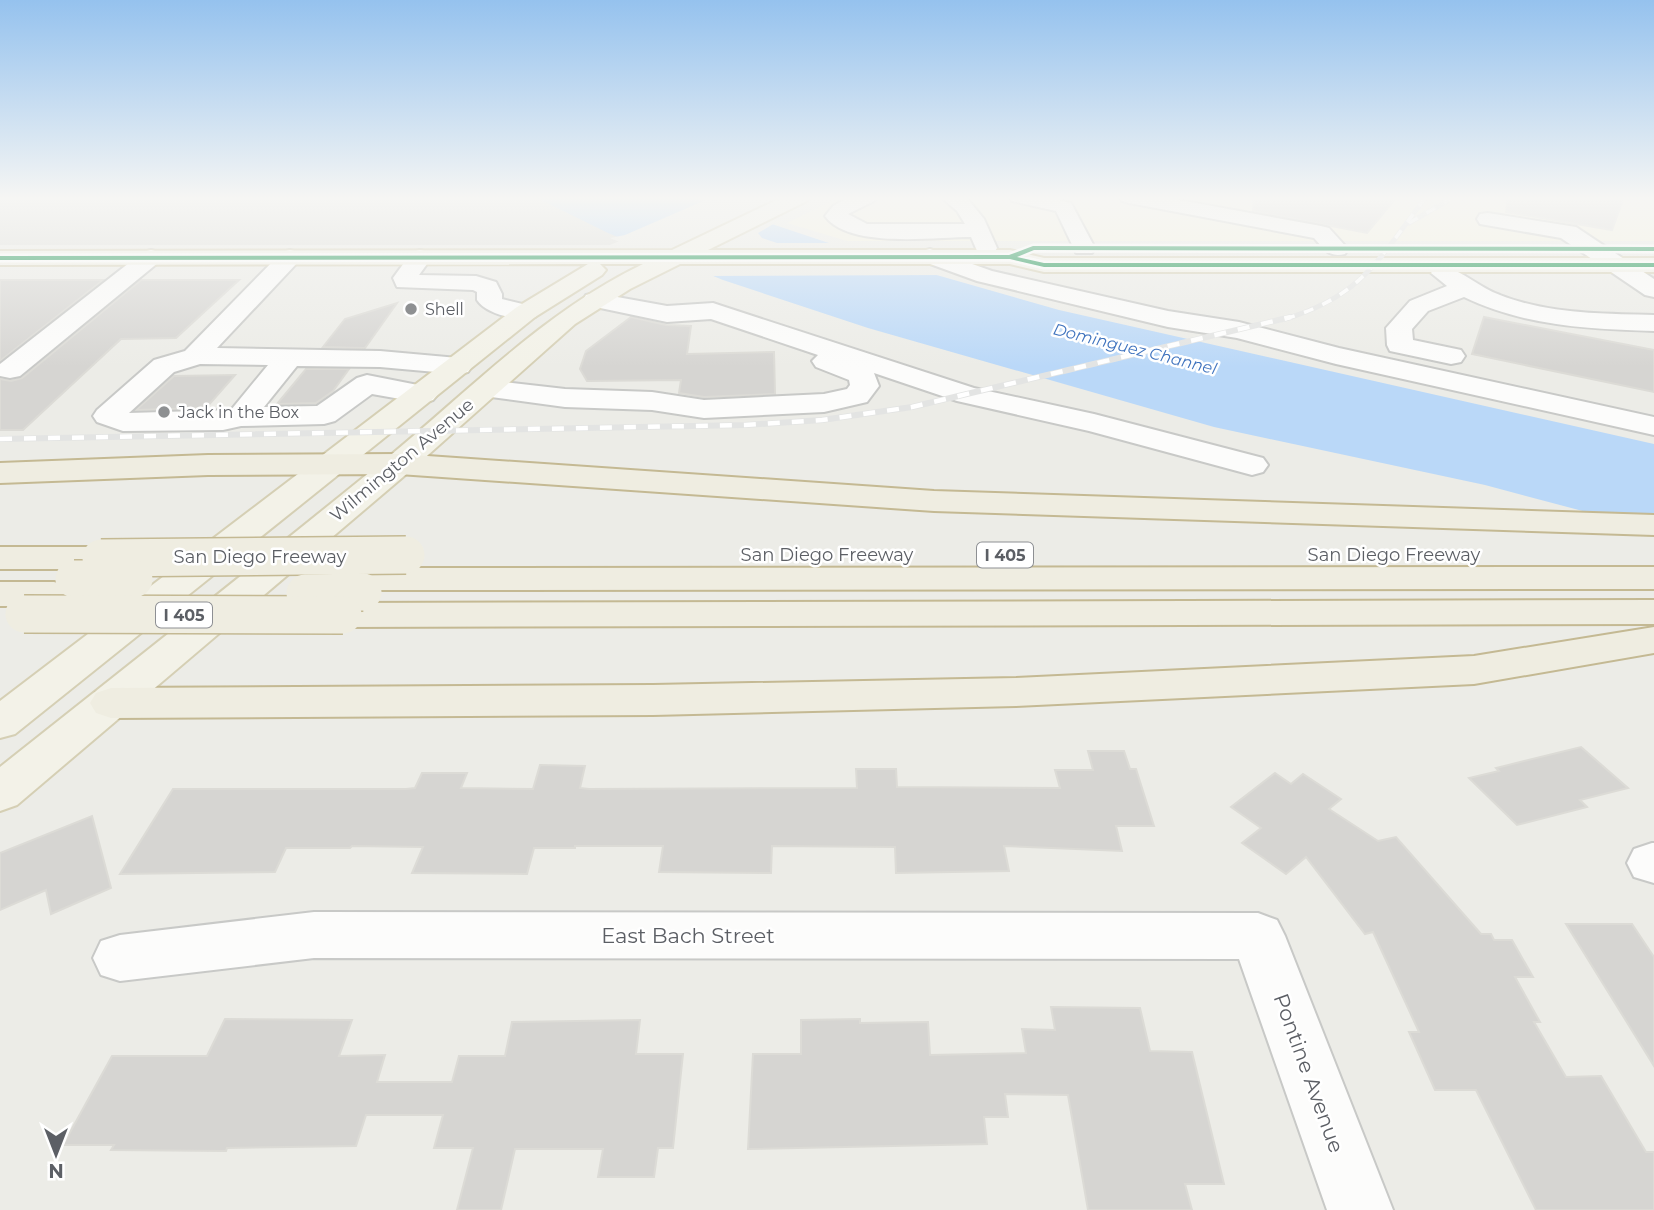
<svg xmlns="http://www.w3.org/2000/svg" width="1654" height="1210" font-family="Montserrat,sans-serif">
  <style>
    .commercial { fill: #f6f3df }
    .industrial { fill: #ddddd8 }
    .water { fill: #bad8f8 }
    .pier { fill: #ecece7 }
    .building { fill: #d6d5d2; stroke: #dcdbd6; stroke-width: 2 }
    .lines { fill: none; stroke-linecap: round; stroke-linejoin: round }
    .minor-casing { stroke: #c8c9c7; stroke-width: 4 }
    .major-casing { stroke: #d5cfb4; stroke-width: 4 }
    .highway-casing { stroke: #c4b993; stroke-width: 4 }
    .minor { fill: #fcfcfb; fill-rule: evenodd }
    .major { fill: #f3f2e8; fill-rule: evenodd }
    .highway { fill: #efede1; fill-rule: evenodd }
    .rail-far1-casing { stroke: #e3e4e3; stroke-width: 5 }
    .rail-casing { stroke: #e3e4e3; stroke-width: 6 }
    .rail-far1 { stroke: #fff; stroke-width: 3.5; stroke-dasharray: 10; stroke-linecap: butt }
    .rail { stroke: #fff; stroke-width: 4.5; stroke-dasharray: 12; stroke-linecap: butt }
    .highway-bridge-casing { stroke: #c4b993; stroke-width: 40; stroke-linecap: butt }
    .highway-bridge { stroke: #efede1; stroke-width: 37 }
    .cycleway-casing { stroke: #fff; stroke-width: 5 }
    .cycleway { fill: #00873e; fill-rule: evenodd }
    .poi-dot { fill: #8e9092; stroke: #fff; stroke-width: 2.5 }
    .labels { text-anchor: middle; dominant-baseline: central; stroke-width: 5; stroke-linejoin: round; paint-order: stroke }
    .far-poi-label { font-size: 16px; fill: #5c5f65; stroke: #fff; text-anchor: start }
    .far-water-label { font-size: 16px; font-style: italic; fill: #3f73be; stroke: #fff }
    .shield { fill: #fff; stroke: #8d8f93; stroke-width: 2 }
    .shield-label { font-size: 16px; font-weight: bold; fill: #5c5f65 }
    .street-label { font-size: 18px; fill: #5c5f65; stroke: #fff }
    .near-street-label { font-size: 21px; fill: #5c5f65; stroke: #fff }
  </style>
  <rect width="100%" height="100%" fill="#ecece7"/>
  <polygon class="commercial" points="840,197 1654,197 1654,241 847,241 787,223"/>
  <polygon class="industrial" points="0,197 725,197 610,245 0,245"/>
  <polygon class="water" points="535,197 691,197 856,252 1059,310 1654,444 1654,530 1485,485 1214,427 868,328 723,280 608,233"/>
  <polygon class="pier" points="708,199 775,223 758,233 762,238 777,243 839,243 950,275 702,276 610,238 625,235"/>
  <g class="building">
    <polygon points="1254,197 1397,197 1367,233 1253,211"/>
    <polygon points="1508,197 1624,197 1612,230 1506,212"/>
    <polygon points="0,280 103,280 0,361"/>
    <polygon points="141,280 239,280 176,338 121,339 23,430 0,430 0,379 11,381 22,378"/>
    <polygon points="397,303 365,348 323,347 345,319"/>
    <polygon points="631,317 666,325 691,326 687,354 774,352 775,394 704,397 679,393 681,380 587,381 580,369 586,351"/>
    <polygon points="1484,317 1654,350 1654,392 1472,354"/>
    <polygon points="306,369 349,369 333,391 316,403 277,404"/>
    <polygon points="235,375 206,408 136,410 174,376"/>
    <polygon points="1581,747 1628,788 1580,800 1587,807 1517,825 1469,778 1499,771 1496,768"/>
    <polygon points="1088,751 1124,751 1130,769 1136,769 1154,826 1116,826 1122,851 1004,846 1009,871 896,873 895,847 772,846 771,873 659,872 663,846 575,846 575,848 534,848 527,874 412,873 423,847 352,846 350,848 286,848 275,872 120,874 173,789 406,789 415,788 422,773 467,773 461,788 533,789 540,765 585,766 580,788 589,789 857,788 856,769 896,769 897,787 1060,788 1055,770 1093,770"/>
    <polygon points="1275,773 1291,784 1303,774 1341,799 1329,809 1378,841 1396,837 1481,934 1491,934 1494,940 1512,940 1533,977 1515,977 1540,1022 1534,1022 1566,1077 1601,1076 1646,1152 1654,1152 1654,1210 1536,1210 1476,1090 1435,1090 1409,1032 1419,1032 1373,932 1365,934 1306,857 1286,874 1242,843 1261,828 1231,807"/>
    <polygon points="92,816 111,888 51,914 46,890 0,910 0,853"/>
    <polygon points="1566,924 1632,924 1654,957 1654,1066"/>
    <polygon points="1051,1007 1140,1008 1150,1051 1192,1052 1224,1184 1185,1184 1192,1210 1088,1210 1068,1095 1005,1094 1008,1117 984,1117 987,1144 748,1149 753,1054 801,1054 801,1020 860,1019 860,1023 928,1022 930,1055 1026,1053 1022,1029 1055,1030"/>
    <polygon points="225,1019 352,1020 339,1056 385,1055 377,1082 452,1082 459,1056 505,1056 512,1022 640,1020 636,1054 683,1054 673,1148 658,1148 654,1177 598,1177 603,1149 515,1149 501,1210 457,1210 473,1148 434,1148 443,1115 366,1115 356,1146 227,1148 226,1151 111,1150 114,1145 63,1145 112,1056 207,1056"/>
  </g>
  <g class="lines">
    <defs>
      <g id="minor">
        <path d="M850 197H877L874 201 848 214 867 224H965L957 211 941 197H966L984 219 997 248 994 253H978L971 237C933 237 849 249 825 216L833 206Z"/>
        <polygon points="1009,197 1048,197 1071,203 1095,248 1092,253 1076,253 1056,211 1012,201"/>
        <path d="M1119 197H1163L1321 226 1329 228 1348 249 1345 254C1329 258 1324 249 1314 238L1129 203 1122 201Z"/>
        <polygon points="1488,213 1576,227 1654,279 1654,297 1645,295 1561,238 1480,224 1477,219 1480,214"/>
        <polygon points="930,249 992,271 1168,311 1239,322 1339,348 1654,417 1654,435 1336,364 1237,338 1168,327 977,281 922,261 918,256 922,251"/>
        <polygon points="151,250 159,252 163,257 159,262 20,376 10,378 0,376 0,364 143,252"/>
        <path d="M290 250 298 252 302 257 298 262 217 348 380 351 458 358 468 360 472 366 468 372 458 374 380 367 297 366 264 407 317 406 357 378 367 375 433 388 438 394 433 400 423 403 372 394 335 421 324 424 241 426 223 430 123 431 97 422 93 416 97 410 154 360 185 351 282 252ZM200 364 268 365 231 410 129 413 174 372Z"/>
        <path d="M420 250 428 252 432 257 419 275 476 276 496 282 502 294V299L535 307 539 312 535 317C518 322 486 314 477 300V292L473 290 397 287 393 278 412 252Z"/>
        <path d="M1443 266C1463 271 1480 288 1500 295 1548 314 1603 314 1654 315V331C1589 329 1524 326 1464 297L1428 311 1412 329 1413 340 1461 350 1465 356 1461 362 1451 364 1390 351 1387 345 1386 328 1410 301 1447 286 1431 273 1435 268Z"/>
        <polygon points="595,293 667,306 713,303 722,306 974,388 1094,414 1263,458 1268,465 1263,472 1252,475 1089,431 957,401 874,373 879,386 867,402 824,412 704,418 652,410 565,407 476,395 472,389 476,383 486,380 565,389 652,392 704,400 824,394 847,389 850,385 849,380 816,367 812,361 818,355 711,319 667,322 586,305 583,300 586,295"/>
        <polygon points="1652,843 1654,843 1654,883 1634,877 1627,863 1634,849"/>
        <polygon points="314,912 1258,913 1277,920 1285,936 1393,1210 1327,1210 1239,959 314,958 120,981 101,975 93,958 101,941 120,935"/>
      </g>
      <path id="major" d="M783 197H810L807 201 708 250H1010L1044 258H1654V272H1044L1010 264H680L630 289 575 324 410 471 17 805 0 811V767C129 665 258 563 386 459 469 391 545 311 643 264H600L606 270 602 275 535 317 15 734 0 738V701L517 307 588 264 0 265V251L672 250Z"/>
      <g id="highway">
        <polygon points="399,454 934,491 1654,515 1654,535 934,511 399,474 208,475 0,483 0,463 208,455"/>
        <polygon points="0,547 101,547 114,550 119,558 114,566 101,569 0,569"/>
        <polygon points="1654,567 1654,589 378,590 365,587 359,579 365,571 378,568"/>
        <polygon points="0,582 54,582 67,586 73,594 67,602 54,606 0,606"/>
        <polygon points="1654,600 1654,624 343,627 329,624 324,615 329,606 343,603"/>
        <polygon points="1654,627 1654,653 1474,684 1016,706 653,715 111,718 96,713 90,703 96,693 111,688 653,685 1016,678 1474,656"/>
      </g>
    </defs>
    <use href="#minor" class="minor-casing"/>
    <use href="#major" class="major-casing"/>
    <use href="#highway" class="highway-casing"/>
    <use href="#minor" class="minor"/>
    <use href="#major" class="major"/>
    <use href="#highway" class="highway"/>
    <defs>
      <g id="rail-far1">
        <polyline points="1409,223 1454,197"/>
        <path d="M1285 319C1364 295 1379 258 1426 197"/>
      </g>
      <polyline id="rail" points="0,439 745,425 822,420 912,407 1291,317"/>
    </defs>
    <use href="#rail-far1" class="rail-far1-casing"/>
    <use href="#rail" class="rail-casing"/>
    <use href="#rail-far1" class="rail-far1"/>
    <use href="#rail" class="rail"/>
    <defs>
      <g id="highway-bridge">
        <polyline points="101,558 406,555"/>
        <polyline points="74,579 134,579"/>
        <polyline points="305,593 363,592"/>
        <polyline points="24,614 343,615"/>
      </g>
    </defs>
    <use href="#highway-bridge" class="highway-bridge-casing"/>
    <use href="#highway-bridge" class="highway-bridge"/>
    <defs>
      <polygon id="cycleway" points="1033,246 1654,247 1654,251 1034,250 1017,257 1044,263 1654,263 1654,267 1044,267 1010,259 0,260 0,256 1009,255"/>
    </defs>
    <use href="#cycleway" class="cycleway-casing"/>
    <use href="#cycleway" class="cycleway"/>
  </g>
  <linearGradient id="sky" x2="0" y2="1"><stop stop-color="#95c2ee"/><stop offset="0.54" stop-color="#f6f6f4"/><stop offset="1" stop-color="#f6f6f4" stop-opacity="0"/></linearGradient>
  <rect width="1654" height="367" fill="url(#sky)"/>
  <g class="poi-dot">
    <circle cx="411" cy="309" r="7"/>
    <circle cx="164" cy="412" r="7"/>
  </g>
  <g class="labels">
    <g class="far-poi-label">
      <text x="425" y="309">Shell</text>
      <text x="178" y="412">Jack in the Box</text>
    </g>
    <g class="far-water-label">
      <text transform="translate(1135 349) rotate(14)">Dominguez Channel</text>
    </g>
    <g class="shield">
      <rect x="977" y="542.5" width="56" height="25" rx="5"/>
      <rect x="156" y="602.5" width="56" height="25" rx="5"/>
    </g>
    <g class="shield-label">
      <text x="1005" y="555">I 405</text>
      <text x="184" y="615">I 405</text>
    </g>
    <g class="street-label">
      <text transform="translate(402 460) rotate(-40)">Wilmington Avenue</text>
      <text x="827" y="555">San Diego Freeway</text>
      <text x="1394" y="555">San Diego Freeway</text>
      <text x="260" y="557">San Diego Freeway</text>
    </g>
    <g class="near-street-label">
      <text x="688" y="935">East Bach Street</text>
      <text transform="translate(1309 1073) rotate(70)">Pontine Avenue</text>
    </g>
  </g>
  <g transform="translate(56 1154) rotate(180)" stroke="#ffffff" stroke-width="5" paint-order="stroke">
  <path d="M0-5L12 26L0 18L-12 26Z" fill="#5c5f65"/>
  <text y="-10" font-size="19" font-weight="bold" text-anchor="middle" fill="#5c5f65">N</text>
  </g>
</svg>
